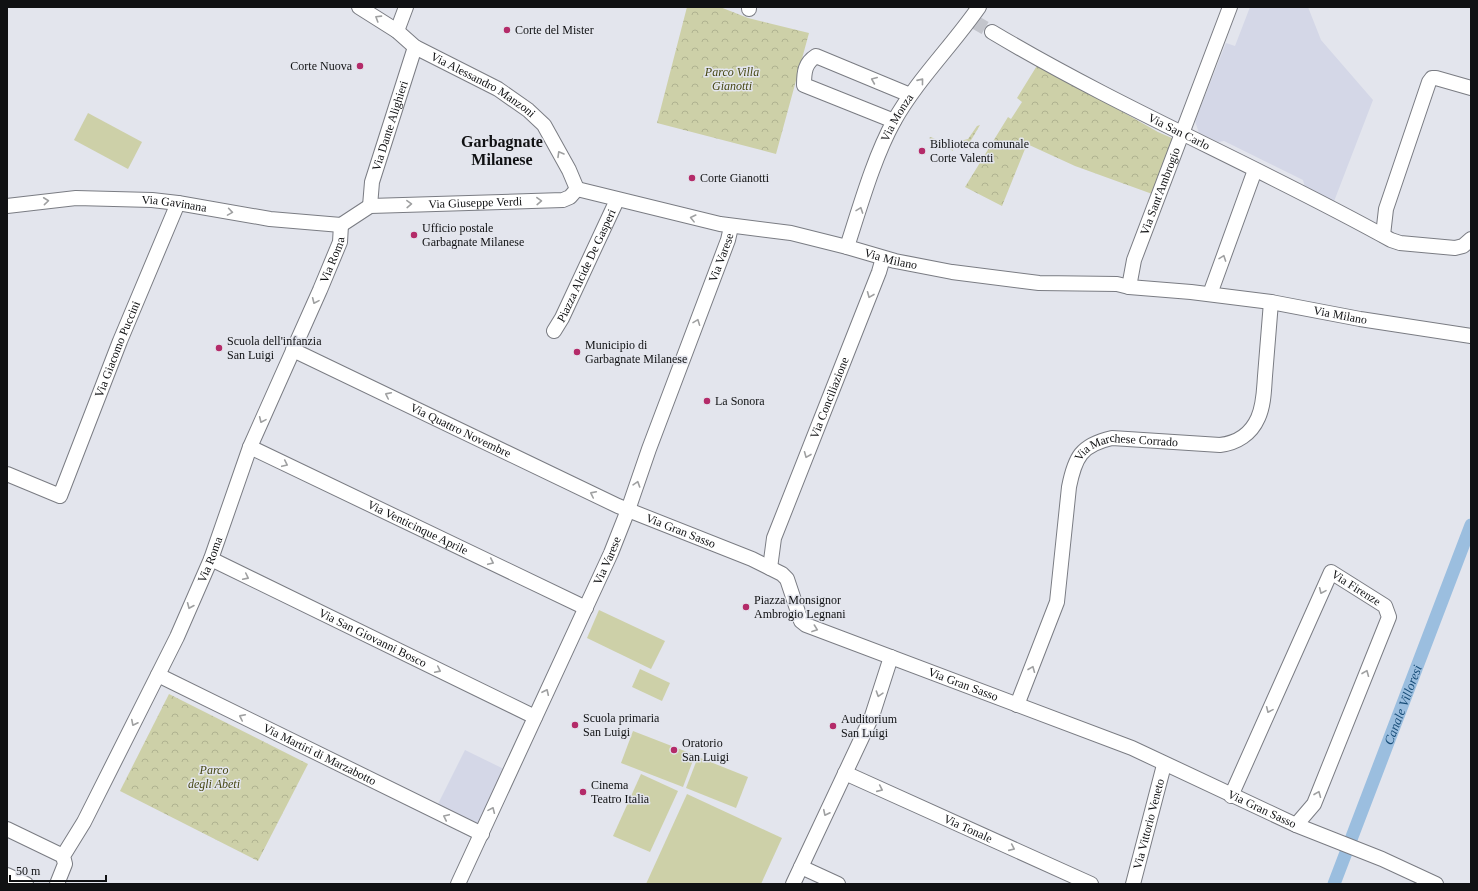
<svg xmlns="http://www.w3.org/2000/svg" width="1478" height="891" font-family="Georgia,serif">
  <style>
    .built { fill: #d4d7e7 }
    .grass { fill: url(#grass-dots) }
    .park { fill: url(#park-crowns) }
    .pitch { fill: #cdd0a8 }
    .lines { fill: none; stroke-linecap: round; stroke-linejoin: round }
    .canal { stroke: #9bbedf; stroke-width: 13 }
    .minor-tunnel { stroke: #c3c5cc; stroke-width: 14; stroke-dasharray: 14 7; stroke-linecap: butt }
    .minor-casing { stroke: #7a7c83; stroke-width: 16 }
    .minor { stroke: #fff; stroke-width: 14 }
    .oneway { stroke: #9fa0a1 }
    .poi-dot { fill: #b42b69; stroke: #e3e5ed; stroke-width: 1.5 }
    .labels { text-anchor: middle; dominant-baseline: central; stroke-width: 3; stroke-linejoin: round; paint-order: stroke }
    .poi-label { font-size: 12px; fill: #101113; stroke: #e3e5ed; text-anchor: start }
    .park-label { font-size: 12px; font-style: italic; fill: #464713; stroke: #e3e5ed }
    .street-label { font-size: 12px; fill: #101113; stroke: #e3e5ed }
    .water-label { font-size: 13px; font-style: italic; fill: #184d78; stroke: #e3e5ed }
    .district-label { font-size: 16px; font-weight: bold; fill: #101113; stroke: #e3e5ed }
  </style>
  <defs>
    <pattern id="grass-dots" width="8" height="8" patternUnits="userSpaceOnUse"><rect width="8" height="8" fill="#cdd0a8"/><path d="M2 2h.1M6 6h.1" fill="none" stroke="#afb290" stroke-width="1.8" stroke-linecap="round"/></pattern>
    <pattern id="park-crowns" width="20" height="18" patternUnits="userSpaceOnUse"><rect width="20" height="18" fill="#cdd0a8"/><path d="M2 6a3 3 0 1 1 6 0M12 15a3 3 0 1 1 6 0" fill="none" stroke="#afb290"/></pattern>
  </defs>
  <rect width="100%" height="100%" fill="#e3e5ed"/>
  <g class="built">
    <polygon points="1250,7 1308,7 1321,40 1373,100 1333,204 1306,191 1303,180 1224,141 1218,142 1199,133 1195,121 1226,43 1235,46"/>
    <polygon points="465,750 510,772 480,836 433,814"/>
  </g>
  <g class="grass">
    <polygon points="980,125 967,147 963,149 960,141 968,139 977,126"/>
    <polygon points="931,137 945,144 952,142 953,151 929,138"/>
  </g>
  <g class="park">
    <polygon points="687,7 720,7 748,18 809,33 776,154 657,123"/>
    <polygon points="1038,64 1158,132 1174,139 1155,195 1075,166 1027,144 1002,206 965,187 1008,117 1011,119 1022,102 1017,98"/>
    <polygon points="169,694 308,764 258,861 120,791"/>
  </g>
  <g class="pitch">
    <polygon points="88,113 142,142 128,169 74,140"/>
    <polygon points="599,610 665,641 651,669 587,638"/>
    <polygon points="640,669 670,683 662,701 632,687"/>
    <polygon points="633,731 695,755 683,787 621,763"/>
    <polygon points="698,757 748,777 736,808 686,788"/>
    <polygon points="641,774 678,791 650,852 613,836"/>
    <polygon points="687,794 782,838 761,884 646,884"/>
  </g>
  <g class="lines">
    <path class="canal" id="s1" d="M1334 884 1471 525"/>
    <polyline class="minor-tunnel" points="973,21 992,32"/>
    <defs>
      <g id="minor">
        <path id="s2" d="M359 7 397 31 415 47 498 89 528 110 544 125 569 170 577 189"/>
        <polyline points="749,9 749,7"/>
        <polyline points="397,31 406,7"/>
        <path id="s3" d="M992 32C1121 109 1260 167 1391 240L1400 243 1455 248 1463 246 1471 239"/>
        <path d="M894 121 804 85C804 72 805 63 816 56L910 95"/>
        <path id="s4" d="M577 189 720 224 791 233 847 247 895 261 952 272 1039 283 1117 284 1129 287 1191 292 1271 302 1360 319 1471 336"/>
        <path id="s5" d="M7 206 76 198 152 200 178 203 270 219 341 225"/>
        <path id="s6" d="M370 206 372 182 415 47"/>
        <path id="s7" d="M341 225 370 206 563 200 570 197 577 189"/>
        <polyline points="1383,235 1386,209 1429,82 1432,78 1436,78 1471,88"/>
        <path id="s8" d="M847 247C860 207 874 157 894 121 917 80 952 46 979 7"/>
        <path id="s9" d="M1129 287 1134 260 1230 7"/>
        <polyline points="1210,294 1255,170"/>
        <path id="s10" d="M554 331 562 318 617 200"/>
        <path id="s11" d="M293 350 618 506 752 559 782 574 787 579 801 621 806 625 1132 748 1296 825 1382 859 1436 884"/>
        <path id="s12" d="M250 447 586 608"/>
        <path id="s13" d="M7 474 60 496 120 341 178 203"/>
        <path id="s14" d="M211 559 535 717"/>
        <path id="s15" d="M770 568 774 538 879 272 883 258"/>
        <path id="s16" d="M158 675 482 834"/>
        <path id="s17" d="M1017 705 1057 602 1069 487C1075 457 1081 445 1112 438L1220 445C1237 443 1251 434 1258 418 1264 405 1264 389 1265 376 1267 351 1269 327 1271 302"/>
        <path id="s18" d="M845 773 1091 884"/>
        <path id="s19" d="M1231 796 1331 572 1385 606 1389 617 1314 804 1296 825"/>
        <polyline points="7,829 63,856"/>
        <polyline points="801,867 838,884"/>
        <polyline points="7,875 26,884"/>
        <path id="s20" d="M57 884 65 864 63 856 84 822 177 637 211 559 250 447 320 290 340 242 341 225"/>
        <path id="s21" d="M458 884 611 553 628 510 649 449 728 240 731 227"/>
        <polyline points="793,884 872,716 891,657"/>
        <path id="s22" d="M1133 884 1164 765"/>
      </g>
    </defs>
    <use href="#minor" class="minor-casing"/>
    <use href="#minor" class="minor"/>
  </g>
  <defs><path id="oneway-chevron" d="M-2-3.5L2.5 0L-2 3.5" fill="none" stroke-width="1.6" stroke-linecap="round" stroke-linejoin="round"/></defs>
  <g class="oneway">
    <use href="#oneway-chevron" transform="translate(378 18) rotate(-148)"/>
    <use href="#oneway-chevron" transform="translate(874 80) rotate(-157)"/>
    <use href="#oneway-chevron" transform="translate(921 81) rotate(-51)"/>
    <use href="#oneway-chevron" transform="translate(560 154) rotate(-120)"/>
    <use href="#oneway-chevron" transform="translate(46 201) rotate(-6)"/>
    <use href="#oneway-chevron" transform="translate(539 201) rotate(-2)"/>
    <use href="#oneway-chevron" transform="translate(409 204) rotate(-2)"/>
    <use href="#oneway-chevron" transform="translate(860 210) rotate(-70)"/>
    <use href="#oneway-chevron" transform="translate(230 212) rotate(9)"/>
    <use href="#oneway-chevron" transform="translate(693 218) rotate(-166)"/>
    <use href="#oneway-chevron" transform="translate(1223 258) rotate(-70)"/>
    <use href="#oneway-chevron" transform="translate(870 295) rotate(112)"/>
    <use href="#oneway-chevron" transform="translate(315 301) rotate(114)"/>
    <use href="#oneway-chevron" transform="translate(697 322) rotate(-69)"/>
    <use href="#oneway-chevron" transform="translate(388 395) rotate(-154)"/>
    <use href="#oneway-chevron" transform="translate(262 420) rotate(114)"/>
    <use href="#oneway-chevron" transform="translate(807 455) rotate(112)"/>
    <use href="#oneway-chevron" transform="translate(285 464) rotate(25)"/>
    <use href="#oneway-chevron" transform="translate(637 484) rotate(-72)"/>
    <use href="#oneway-chevron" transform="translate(593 494) rotate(-154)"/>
    <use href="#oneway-chevron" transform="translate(491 562) rotate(25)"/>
    <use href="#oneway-chevron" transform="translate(246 577) rotate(26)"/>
    <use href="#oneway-chevron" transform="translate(1322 591) rotate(114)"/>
    <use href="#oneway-chevron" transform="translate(190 606) rotate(113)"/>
    <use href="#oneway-chevron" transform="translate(815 629) rotate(20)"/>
    <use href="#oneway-chevron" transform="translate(1032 669) rotate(-68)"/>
    <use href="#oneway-chevron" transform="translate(438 670) rotate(26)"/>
    <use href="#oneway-chevron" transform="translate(1366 673) rotate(-68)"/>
    <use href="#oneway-chevron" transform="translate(546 692) rotate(-65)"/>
    <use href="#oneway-chevron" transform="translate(879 694) rotate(108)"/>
    <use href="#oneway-chevron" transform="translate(1269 710) rotate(114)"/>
    <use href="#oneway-chevron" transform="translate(242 717) rotate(-154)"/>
    <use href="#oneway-chevron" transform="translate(134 723) rotate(117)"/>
    <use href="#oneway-chevron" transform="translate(880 789) rotate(24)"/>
    <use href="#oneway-chevron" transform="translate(1318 794) rotate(-68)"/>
    <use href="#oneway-chevron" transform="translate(492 810) rotate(-66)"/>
    <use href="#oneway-chevron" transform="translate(826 813) rotate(116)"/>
    <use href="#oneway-chevron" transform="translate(446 817) rotate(-155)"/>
    <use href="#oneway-chevron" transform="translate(1012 848) rotate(24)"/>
  </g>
  <g class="poi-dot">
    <circle cx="507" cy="30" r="4"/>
    <circle cx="360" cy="66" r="4"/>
    <circle cx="922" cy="151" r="4"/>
    <circle cx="692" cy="178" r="4"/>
    <circle cx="414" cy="235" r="4"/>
    <circle cx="219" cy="348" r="4"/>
    <circle cx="577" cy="352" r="4"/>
    <circle cx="707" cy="401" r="4"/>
    <circle cx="746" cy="607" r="4"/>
    <circle cx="575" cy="725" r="4"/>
    <circle cx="833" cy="726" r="4"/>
    <circle cx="674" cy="750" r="4"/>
    <circle cx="583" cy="792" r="4"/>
  </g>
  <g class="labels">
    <g class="poi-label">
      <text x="515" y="30">Corte del Mister</text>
      <text x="352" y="66" text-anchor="end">Corte Nuova</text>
      <text x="930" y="144">Biblioteca comunale<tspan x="930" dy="14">Corte Valenti</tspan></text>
      <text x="700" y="178">Corte Gianotti</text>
      <text x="422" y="228">Ufficio postale<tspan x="422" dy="14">Garbagnate Milanese</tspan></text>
      <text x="227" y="341">Scuola dell'infanzia<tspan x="227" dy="14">San Luigi</tspan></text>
      <text x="585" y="345">Municipio di<tspan x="585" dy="14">Garbagnate Milanese</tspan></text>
      <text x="715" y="401">La Sonora</text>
      <text x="754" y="600">Piazza Monsignor<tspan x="754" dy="14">Ambrogio Legnani</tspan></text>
      <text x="583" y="718">Scuola primaria<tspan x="583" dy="14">San Luigi</tspan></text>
      <text x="841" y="719">Auditorium<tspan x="841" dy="14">San Luigi</tspan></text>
      <text x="682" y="743">Oratorio<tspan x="682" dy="14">San Luigi</tspan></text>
      <text x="591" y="785">Cinema<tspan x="591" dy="14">Teatro Italia</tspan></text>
    </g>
    <g class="park-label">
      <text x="732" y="72">Parco Villa<tspan x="732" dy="14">Gianotti</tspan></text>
      <text x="214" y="770">Parco<tspan x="214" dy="14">degli Abeti</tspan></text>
    </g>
    <g class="street-label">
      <text stroke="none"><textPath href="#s2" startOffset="147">Via Alessandro Manzoni</textPath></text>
      <text stroke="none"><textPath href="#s8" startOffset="139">Via Monza</textPath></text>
      <text stroke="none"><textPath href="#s6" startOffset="83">Via Dante Alighieri</textPath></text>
      <text stroke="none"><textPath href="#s3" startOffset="212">Via San Carlo</textPath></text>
      <text stroke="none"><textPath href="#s9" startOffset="101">Via Sant'Ambrogio</textPath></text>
      <text stroke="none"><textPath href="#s7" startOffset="140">Via Giuseppe Verdi</textPath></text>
      <text stroke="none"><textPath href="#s5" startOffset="168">Via Gavinana</textPath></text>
      <text stroke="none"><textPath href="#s21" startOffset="680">Via Varese</textPath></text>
      <text stroke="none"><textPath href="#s4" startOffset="322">Via Milano</textPath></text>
      <text stroke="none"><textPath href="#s20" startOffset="685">Via Roma</textPath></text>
      <text stroke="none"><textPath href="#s10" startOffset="73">Piazza Alcide De Gasperi</textPath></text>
      <text stroke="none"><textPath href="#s4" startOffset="776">Via Milano</textPath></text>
      <text stroke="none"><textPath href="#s13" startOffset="215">Via Giacomo Puccini</textPath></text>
      <text stroke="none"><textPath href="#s15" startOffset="181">Via Conciliazione</textPath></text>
      <text stroke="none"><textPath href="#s11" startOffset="186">Via Quattro Novembre</textPath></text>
      <text stroke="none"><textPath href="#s17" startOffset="309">Via Marchese Corrado</textPath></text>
      <text stroke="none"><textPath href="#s12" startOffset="186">Via Venticinque Aprile</textPath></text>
      <text stroke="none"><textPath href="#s11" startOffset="428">Via Gran Sasso</textPath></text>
      <text stroke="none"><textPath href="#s20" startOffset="361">Via Roma</textPath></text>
      <text stroke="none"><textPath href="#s21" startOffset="356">Via Varese</textPath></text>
      <text stroke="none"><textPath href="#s19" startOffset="275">Via Firenze</textPath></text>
      <text stroke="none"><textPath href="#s14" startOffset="180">Via San Giovanni Bosco</textPath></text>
      <text stroke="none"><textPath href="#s11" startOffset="764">Via Gran Sasso</textPath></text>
      <text stroke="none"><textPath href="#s16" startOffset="180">Via Martiri di Marzabotto</textPath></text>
      <text stroke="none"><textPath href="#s11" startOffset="1088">Via Gran Sasso</textPath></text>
      <text stroke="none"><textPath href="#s22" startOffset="62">Via Vittorio Veneto</textPath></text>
      <text stroke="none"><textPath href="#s18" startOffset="135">Via Tonale</textPath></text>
    </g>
    <g class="water-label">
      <text stroke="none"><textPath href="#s1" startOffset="192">Canale Villoresi</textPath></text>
    </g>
    <g class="district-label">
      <text x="502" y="141">Garbagnate<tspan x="502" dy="18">Milanese</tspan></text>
    </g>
  </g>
  <rect width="1478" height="891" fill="none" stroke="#101113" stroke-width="16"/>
  <path d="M10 875v6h96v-6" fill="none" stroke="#101113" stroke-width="2"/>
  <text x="16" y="875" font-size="12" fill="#101113" stroke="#e3e5ed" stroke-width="3" paint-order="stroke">50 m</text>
</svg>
